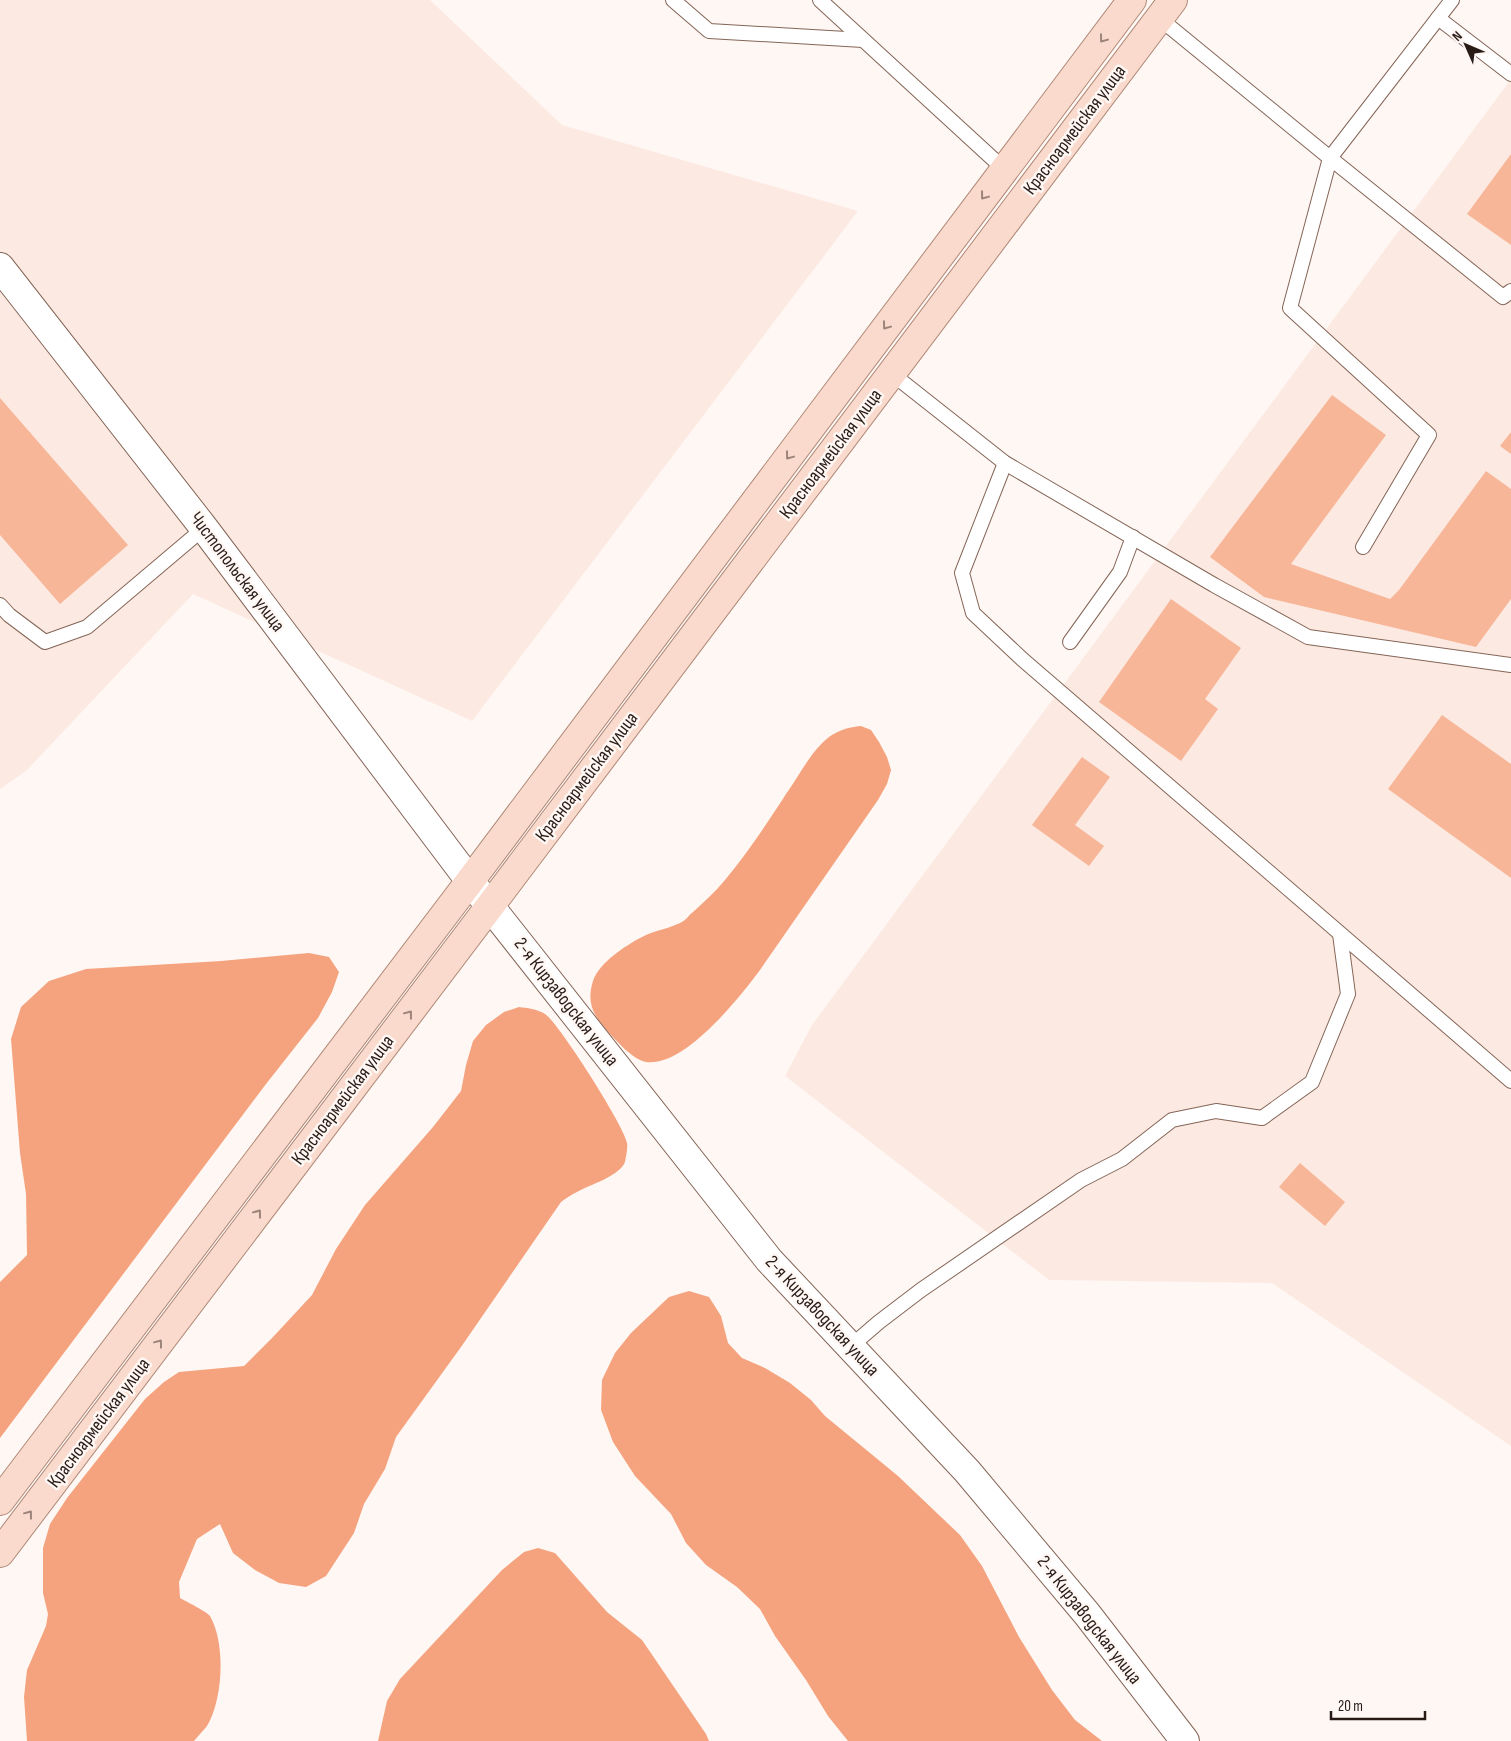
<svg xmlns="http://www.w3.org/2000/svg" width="1511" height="1741" font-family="'Sofia Sans Condensed',sans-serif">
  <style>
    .built { fill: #fceae2 }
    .forest { fill: #f5a37e }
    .building { fill: #f8b698 }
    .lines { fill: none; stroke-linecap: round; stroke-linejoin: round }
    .lane-casing { stroke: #846557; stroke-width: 16 }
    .street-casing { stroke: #846557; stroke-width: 30 }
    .primary-casing { stroke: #ae8876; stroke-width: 30 }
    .lane { stroke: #fff; stroke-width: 14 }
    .street { stroke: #fff; stroke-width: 28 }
    .primary { stroke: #fadacd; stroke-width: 28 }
    .oneway { stroke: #9c847a }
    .labels { text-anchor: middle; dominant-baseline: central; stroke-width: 5; stroke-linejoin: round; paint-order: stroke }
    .street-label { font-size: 19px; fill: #281b15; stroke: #fff7f4 }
  </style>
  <rect width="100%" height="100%" fill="#fff7f4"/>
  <g class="built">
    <polygon points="0,0 430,0 562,125 858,211 472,721 193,594 26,771 0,789"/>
    <polygon points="1511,79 1511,1446 1272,1283 1049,1280 785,1076 812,1025"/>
  </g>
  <g class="forest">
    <path d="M861 726 871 730 879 742 887 757 891 770 887 784 878 800 760 970C740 997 684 1068 646 1062 632 1059 618 1042 608 1032 594 1016 586 1003 593 981 599 962 629 943 646 935 657 930 671 928 682 922 686 920 689 915 693 912 704 902 715 892 725 880 748 852 766 825 786 794 799 776 811 751 829 737 839 730 849 727 861 726Z"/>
    <polygon points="309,953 329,957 339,972 332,992 318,1018 266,1084 0,1438 0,1282 27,1255 26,1194 20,1153 11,1039 21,1007 49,981 86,969 221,961"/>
    <path d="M519 1007C527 1008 537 1009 545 1014 558 1022 625 1127 627 1143 628 1147 626 1157 625 1162 620 1176 589 1185 577 1192 571 1195 566 1198 561 1202L461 1347 396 1437 385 1469 364 1504 354 1533 326 1576 306 1587 279 1583 255 1570 233 1553 220 1524 197 1539 179 1582 180 1598C187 1602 206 1611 210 1616 226 1644 223 1699 207 1726 203 1731 198 1736 194 1741H27L24 1697 27 1670 46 1626 48 1614 43 1593V1548L50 1524 67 1498 145 1399 164 1382 179 1372 244 1366 273 1337 312 1295 336 1249 365 1205 433 1127 461 1091 466 1065 473 1041 486 1025 504 1012Z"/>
    <polygon points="689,1291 709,1297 721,1316 728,1343 742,1358 765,1368 790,1383 811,1400 825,1416 898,1476 960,1535 982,1566 1019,1637 1052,1690 1075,1720 1102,1741 848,1741 828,1716 806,1680 775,1636 760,1609 737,1587 706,1565 686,1543 671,1514 635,1476 613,1442 601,1410 602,1380 615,1353 631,1333 669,1297"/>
    <polygon points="538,1548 555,1553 607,1612 642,1640 706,1734 709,1741 378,1741 387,1701 400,1679 502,1570 524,1552"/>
  </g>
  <g class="building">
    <polygon points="1511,154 1511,245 1467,214"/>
    <polygon points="1332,395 1386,435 1291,564 1390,599 1399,590 1486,471 1511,489 1511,599 1476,647 1264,597 1210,557"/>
    <polygon points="0,398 128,545 60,604 0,535"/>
    <polygon points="1511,432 1511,454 1500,446"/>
    <polygon points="1171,599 1241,648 1205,699 1218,709 1181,761 1099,702"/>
    <polygon points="1442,715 1511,764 1511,878 1388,789"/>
    <polygon points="1082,757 1110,777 1075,825 1104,846 1089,866 1032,825"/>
    <polygon points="1300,1163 1345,1202 1325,1226 1279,1187"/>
  </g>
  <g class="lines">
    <defs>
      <g id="lane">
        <polyline points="673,0 709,31 863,40"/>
        <polyline points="820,0 1004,169"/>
        <polyline points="1159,18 1330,158 1503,297 1511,291"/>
        <polyline points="1438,18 1511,74"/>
        <polyline points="891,373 1005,463 1214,585 1308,637 1511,665"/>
        <polyline points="1005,463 962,573 973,613 1022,659 1511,1081"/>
        <polyline points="1363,547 1429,435 1290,308 1330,158 1452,0"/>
        <polyline points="0,605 9,615 45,642 87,627 204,528"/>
        <polyline points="1070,642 1120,572 1133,537"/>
        <polyline points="850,1347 879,1322 921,1290 1081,1180 1122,1159 1172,1120 1216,1111 1262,1118 1312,1082 1348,994 1340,934"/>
      </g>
      <polyline id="street" points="0,267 204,528 470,881 769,1260 967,1471 1087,1614 1185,1741"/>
      <g id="primary">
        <polyline points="0,1501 470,881 1132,0"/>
        <polyline points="0,1553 490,906 1173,0"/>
      </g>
    </defs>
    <use href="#lane" class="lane-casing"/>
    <use href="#street" class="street-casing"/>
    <use href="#primary" class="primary-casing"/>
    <use href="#lane" class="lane"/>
    <use href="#street" class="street"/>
    <use href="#primary" class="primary"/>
  </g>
  <defs><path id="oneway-chevron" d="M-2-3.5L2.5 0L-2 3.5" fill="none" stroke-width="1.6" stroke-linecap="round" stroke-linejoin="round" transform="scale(1.25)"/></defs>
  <g class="oneway">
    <use href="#oneway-chevron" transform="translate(1103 39) rotate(127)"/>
    <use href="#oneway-chevron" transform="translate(984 196) rotate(127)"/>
    <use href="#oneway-chevron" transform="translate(886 326) rotate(127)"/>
    <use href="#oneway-chevron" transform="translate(789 456) rotate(127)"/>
    <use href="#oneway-chevron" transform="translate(409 1014) rotate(-53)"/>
    <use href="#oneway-chevron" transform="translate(258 1213) rotate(-53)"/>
    <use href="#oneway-chevron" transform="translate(159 1343) rotate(-53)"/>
    <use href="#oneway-chevron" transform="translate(29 1514) rotate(-53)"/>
  </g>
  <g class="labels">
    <g class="street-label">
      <text transform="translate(1075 130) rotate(-53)">Красноармейская улица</text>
      <text transform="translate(831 454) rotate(-53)">Красноармейская улица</text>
      <text transform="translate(237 572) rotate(53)">Чистопольская улица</text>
      <text transform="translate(587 777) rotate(-53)">Красноармейская улица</text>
      <text transform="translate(566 1002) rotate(52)">2-я Кирзаводская улица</text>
      <text transform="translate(343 1100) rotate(-53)">Красноармейская улица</text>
      <text transform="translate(822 1316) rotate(47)">2-я Кирзаводская улица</text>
      <text transform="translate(99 1423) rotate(-53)">Красноармейская улица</text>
      <text transform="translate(1089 1620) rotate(52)">2-я Кирзаводская улица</text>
    </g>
  </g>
  <g transform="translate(1466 45) rotate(315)" stroke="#fff7f4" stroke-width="4" paint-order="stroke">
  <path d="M0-4L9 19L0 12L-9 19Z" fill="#281b15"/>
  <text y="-8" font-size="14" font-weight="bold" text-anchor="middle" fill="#281b15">N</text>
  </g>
  <path d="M1331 1711v8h94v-8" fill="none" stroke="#281b15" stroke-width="2.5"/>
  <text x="1338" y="1711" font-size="15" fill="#281b15" stroke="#fff7f4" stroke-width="4" paint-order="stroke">20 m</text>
</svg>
